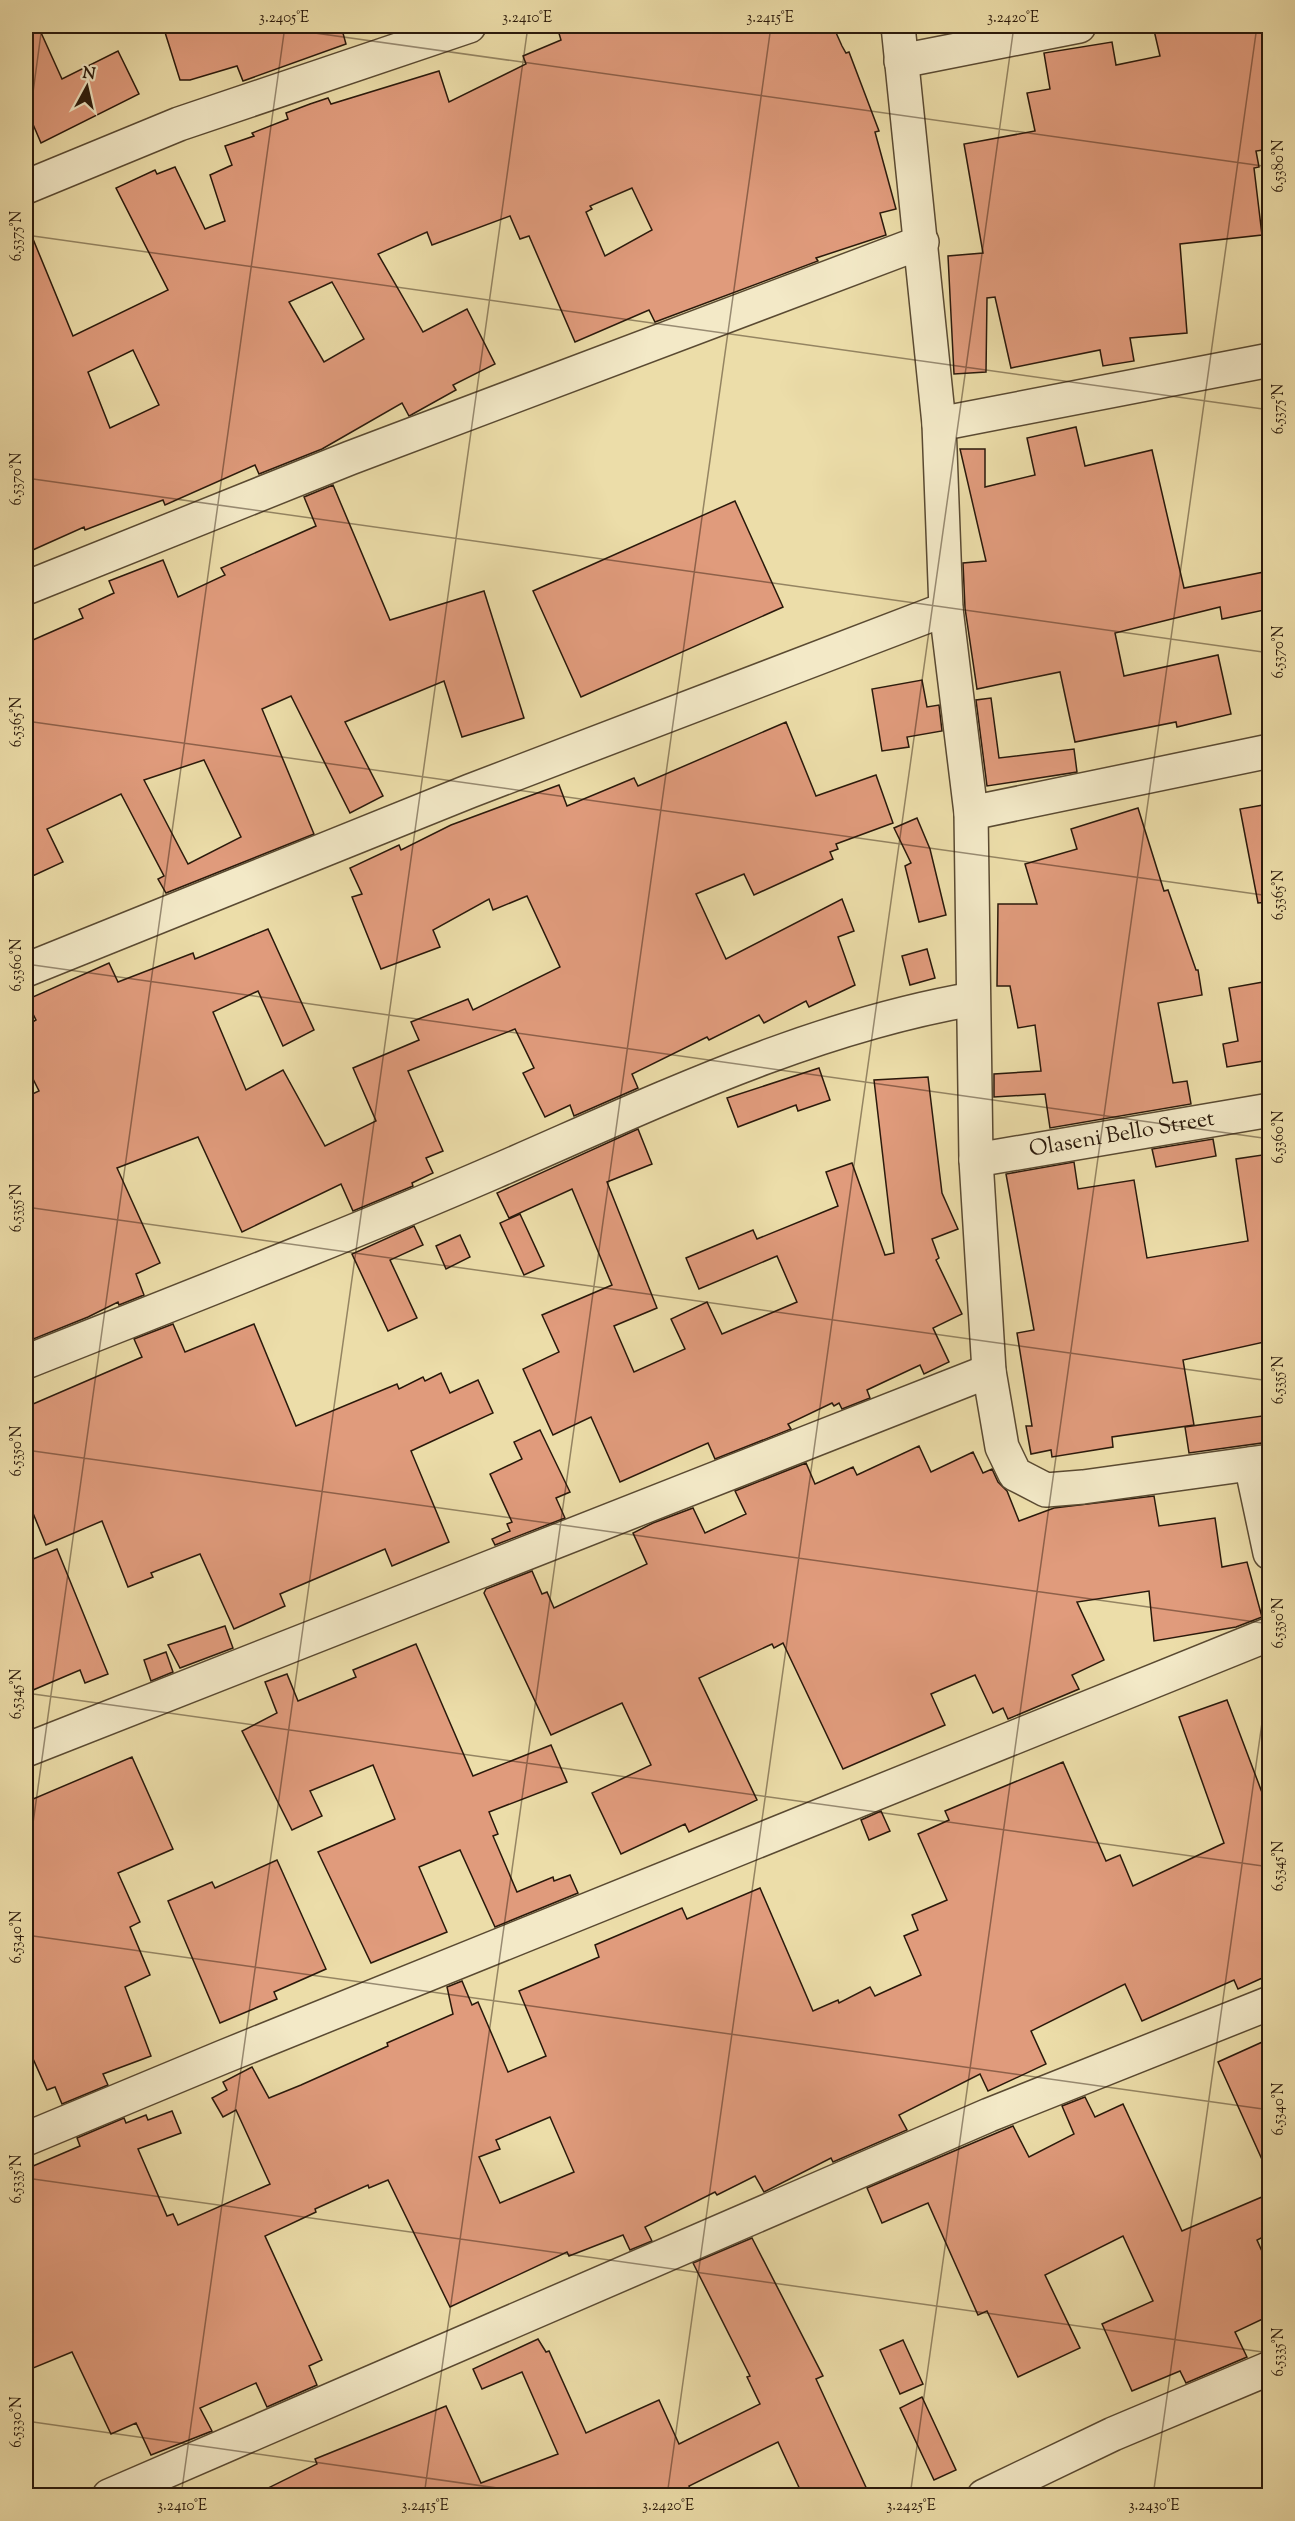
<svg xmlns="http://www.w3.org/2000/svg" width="1295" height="2521" font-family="'Sorts Mill Goudy',serif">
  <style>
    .building { fill: #e09b7c; stroke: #2a190b; stroke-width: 1.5; fill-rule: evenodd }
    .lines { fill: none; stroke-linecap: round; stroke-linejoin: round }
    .minor-casing { stroke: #5a4a32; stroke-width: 36 }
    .minor { stroke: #f3e9c7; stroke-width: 33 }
    .ticks { fill: none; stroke: #2a190b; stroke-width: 1.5; stroke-opacity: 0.45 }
    .labels { text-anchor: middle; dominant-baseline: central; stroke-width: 4.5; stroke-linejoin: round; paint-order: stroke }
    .street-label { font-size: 22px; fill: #2a190b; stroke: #f3e9c7 }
    .neatline { fill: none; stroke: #2a190b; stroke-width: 2 }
    .ticks-label { font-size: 15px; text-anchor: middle; fill: #2a190b }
  </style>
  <rect width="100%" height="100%" fill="#ecdda9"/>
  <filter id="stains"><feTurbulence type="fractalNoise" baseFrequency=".00333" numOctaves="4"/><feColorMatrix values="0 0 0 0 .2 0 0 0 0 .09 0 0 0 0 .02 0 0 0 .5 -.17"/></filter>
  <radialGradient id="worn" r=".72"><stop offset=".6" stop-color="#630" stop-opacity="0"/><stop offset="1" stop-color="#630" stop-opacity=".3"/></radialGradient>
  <g class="building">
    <polygon points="26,26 38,26 62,79 118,51 139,94 41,143 32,122 26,125"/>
    <polygon points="163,26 341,26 346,44 243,81 237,66 190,80 180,80"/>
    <path d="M573 26H833L842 46 846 53 849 52 879 131 875 132 896 209 880 213 886 235 816 258 818 261 655 322 649 310 575 342 529 236 520 239 510 216 432 245 427 232 378 254 423 332 467 309 495 364 453 385 456 390 411 415 409 416 402 403 322 449 259 474 255 465 165 505 163 500 85 530 84 527 26 553V222L73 336 168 290 116 188 155 170 157 174 175 167 205 229 225 221 210 175 232 165 225 146 254 136 252 133 288 119 286 113 310 104 328 98 331 104 439 71 449 102 526 64 523 56 561 40 558 30ZM632 188 652 230 605 256 586 212 592 209 590 206ZM332 282 364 339 324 362 289 302ZM133 350 159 405 110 428 88 372Z"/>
    <polygon points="1153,26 1269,26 1269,149 1256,151 1259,167 1254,168 1262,235 1180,244 1187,333 1130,338 1134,361 1103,366 1100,350 1011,368 995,297 987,298 986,372 954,374 948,256 983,253 964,144 1035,131 1027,93 1050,89 1044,53 1112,42 1116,65 1160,56"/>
    <polygon points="1076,427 1085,466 1152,450 1184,588 1269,571 1269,609 1222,619 1220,607 1115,633 1124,676 1218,655 1231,714 1177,727 1176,722 1075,742 1060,672 977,689 965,608 963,563 986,561 960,449 985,449 985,487 1035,475 1027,438"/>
    <path d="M333 485 390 620 484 591 524 718 462 737 444 681 345 722 383 796 350 813 291 696 262 709 314 834 166 893 158 879 164 876 121 794 47 829 63 862 26 879V643L83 618 79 609 114 593 109 581 163 560 178 597 225 575 221 568 316 526 304 497ZM204 760 241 837 188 864 144 780Z"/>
    <polygon points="735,501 783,607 581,697 533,591"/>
    <polygon points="922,680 927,707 939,705 942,731 907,737 909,747 882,751 872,689"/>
    <polygon points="991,698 999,758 1074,749 1077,772 987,786 976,700"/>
    <polygon points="786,722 816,796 876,775 893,823 836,844 838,849 830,852 833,859 754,895 744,874 696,894 726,959 842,899 854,931 838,937 855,985 809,1007 806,1001 764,1023 759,1015 709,1040 707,1037 632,1074 638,1088 574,1116 570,1105 545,1117 523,1073 534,1068 515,1029 408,1071 443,1151 426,1158 433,1173 412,1183 413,1186 353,1211 341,1184 242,1232 198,1137 117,1168 160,1263 136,1274 144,1295 119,1305 118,1302 88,1317 26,1342 26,1097 39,1091 26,1065 26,1026 36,1020 26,1000 109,963 118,982 193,953 195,959 268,929 314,1030 283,1046 258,991 213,1012 246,1090 283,1070 325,1146 376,1121 353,1068 419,1040 411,1022 468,999 473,1010 560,967 527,896 493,910 489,899 433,930 440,947 381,969 352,897 362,894 350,868 399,845 401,850 451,825 559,785 567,806 634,778 638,786"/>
    <polygon points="1269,804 1269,902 1258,903 1240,809"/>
    <polygon points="1138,808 1164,891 1168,890 1196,970 1198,970 1202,995 1158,1003 1173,1083 1187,1081 1191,1104 1050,1128 1045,1094 994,1097 994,1074 1041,1071 1035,1025 1018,1028 1010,986 997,986 998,904 1037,904 1025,864 1077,849 1071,829"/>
    <polygon points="917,818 930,849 946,915 919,922 905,866 911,863 894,828"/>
    <polygon points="927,949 935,978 910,985 902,956"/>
    <polygon points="1269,981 1269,1060 1227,1067 1223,1044 1238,1041 1229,988"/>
    <polygon points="819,1068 830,1100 798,1111 796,1105 738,1127 727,1098"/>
    <polygon points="928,1077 942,1193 958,1229 932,1239 939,1258 936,1260 962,1314 933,1328 949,1362 924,1374 920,1365 867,1390 870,1398 842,1409 839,1403 834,1406 832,1403 788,1424 791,1429 715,1459 708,1443 620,1482 591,1417 553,1435 523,1369 559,1352 542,1315 612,1285 572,1189 509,1218 497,1193 638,1129 652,1164 607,1182 657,1308 614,1326 634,1372 685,1349 671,1319 707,1302 722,1334 797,1302 777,1256 699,1289 686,1258 753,1230 757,1239 838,1206 826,1172 852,1163 885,1255 894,1253 874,1080"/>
    <polygon points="1213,1139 1216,1156 1156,1167 1152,1149"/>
    <polygon points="1269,1154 1269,1341 1183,1360 1194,1425 1112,1437 1113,1447 1052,1457 1051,1450 1031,1454 1026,1426 1032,1426 1017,1333 1034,1330 1006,1174 1074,1162 1078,1189 1134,1180 1147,1258 1248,1241 1236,1159"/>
    <polygon points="520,1214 544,1266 524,1275 500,1223"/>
    <polygon points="414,1226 423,1245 390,1260 417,1318 388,1331 352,1254"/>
    <polygon points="460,1235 470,1257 446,1269 436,1246"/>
    <polygon points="173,1324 185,1352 254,1324 296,1426 397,1384 399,1389 423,1377 425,1381 441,1373 450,1393 478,1380 493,1413 411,1451 449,1542 392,1566 385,1549 280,1594 285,1606 234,1629 200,1554 151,1573 153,1577 128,1587 102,1521 46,1545 26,1496 26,1407 142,1357 134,1339"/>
    <polygon points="1269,1415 1269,1442 1189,1453 1185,1427"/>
    <polygon points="540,1430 570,1492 556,1498 565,1518 495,1545 492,1539 510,1531 507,1524 512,1522 490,1474 522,1459 514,1442"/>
    <polygon points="919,1446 931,1472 973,1452 983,1473 992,1469 998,1482 1007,1491 1019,1521 1054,1508 1154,1496 1159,1526 1215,1518 1222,1567 1247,1562 1262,1617 1236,1627 1154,1641 1149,1591 1077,1602 1104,1660 1072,1675 1079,1689 1008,1719 1003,1708 993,1713 975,1675 931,1694 945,1725 843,1769 783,1643 774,1648 772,1644 699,1678 757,1800 689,1832 685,1824 621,1854 592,1793 651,1765 622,1703 551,1735 484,1593 486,1589 532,1571 542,1594 547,1592 554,1608 647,1564 633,1533 653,1523 693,1508 705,1533 746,1514 735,1491 806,1463 815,1484 853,1467 857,1475"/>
    <polygon points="57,1549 108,1674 85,1683 80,1670 26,1693 26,1562"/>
    <polygon points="225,1626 233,1648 180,1668 168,1645"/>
    <polygon points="416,1644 473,1776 551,1745 567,1782 489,1812 498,1834 493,1836 517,1892 553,1877 554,1881 570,1875 578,1893 495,1927 460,1850 419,1867 447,1932 371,1963 318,1852 395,1819 373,1765 310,1791 322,1816 292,1830 242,1731 277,1713 265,1682 287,1674 298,1701 356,1677 353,1670"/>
    <polygon points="166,1652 173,1672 151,1681 144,1660"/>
    <path d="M1227 1700 1269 1811V1975L1238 1989 1234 1980 1142 2021 1125 1984 1031 2031 1046 2064 988 2091 980 2074 899 2115 907 2130 833 2162 831 2158 764 2192 755 2176 717 2195 715 2192 645 2227 652 2241 630 2250 623 2235 569 2256 567 2252 450 2307 388 2180 369 2188 368 2185 315 2209 316 2212 265 2236 322 2360 309 2366 317 2385 267 2407 256 2383 200 2408 212 2431 151 2455 136 2423 111 2434 72 2352 26 2371V2169L80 2146 77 2138 124 2118 126 2123 146 2115 148 2120 172 2111 181 2133 138 2149 167 2216 173 2214 178 2225 270 2184 236 2110 223 2117 212 2098 227 2090 223 2082 252 2067 269 2098 301 2085 388 2046 387 2043 453 2014 447 1987 462 1981 472 2005 478 2002 508 2072 546 2056 519 1991 599 1957 595 1945 682 1908 687 1919 760 1888 813 2011 838 2000 839 2003 870 1987 875 1996 921 1975 904 1936 918 1930 912 1915 947 1900 918 1834 949 1820 945 1811 1063 1762 1106 1861 1120 1855 1133 1886 1224 1843 1179 1717ZM550 2117 574 2172 500 2203 479 2157 500 2149 496 2140Z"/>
    <polygon points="132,1757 173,1849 118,1873 140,1922 130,1927 150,1975 125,1987 151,2056 103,2074 108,2085 62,2104 55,2087 47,2090 26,2043 26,1802"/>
    <polygon points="881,1811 890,1831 869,1840 861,1820"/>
    <polygon points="277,1860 326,1969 274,1992 277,1999 220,2023 168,1901 212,1882 215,1888"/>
    <polygon points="1269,2039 1269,2175 1218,2062"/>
    <polygon points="1085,2097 1095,2117 1123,2104 1182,2231 1269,2194 1269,2234 1257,2240 1269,2267 1269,2316 1235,2332 1247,2357 1186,2383 1180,2371 1132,2391 1102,2324 1153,2301 1123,2236 1045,2275 1080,2348 1018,2377 987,2311 978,2315 928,2203 882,2223 867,2188 1013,2126 1029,2157 1074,2134 1062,2106"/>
    <polygon points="752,2238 823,2376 816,2379 870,2496 803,2496 778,2442 689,2486 694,2496 252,2496 317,2464 315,2459 446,2406 481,2483 558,2454 522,2372 482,2389 473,2369 538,2339 546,2352 549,2351 586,2433 659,2400 679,2444 760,2404 747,2377 750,2376 693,2263"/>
    <polygon points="903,2340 923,2384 900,2394 880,2350"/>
    <polygon points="922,2397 956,2470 934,2480 900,2408"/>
  </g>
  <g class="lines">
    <defs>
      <g id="minor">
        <polyline points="898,26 939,424 946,609 971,813 976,1160 989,1371 1002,1447 1015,1474 1046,1490 1083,1487 1270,1461"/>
        <polyline points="901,61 1079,26"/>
        <polyline points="26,187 179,124 469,26"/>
        <polyline points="939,424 1270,360"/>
        <polyline points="26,588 350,458 922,242"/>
        <polyline points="971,813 1270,751"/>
        <polyline points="26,970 470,791 946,609"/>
        <path id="s1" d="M976 1160 1270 1110"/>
        <path d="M26 1362C182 1300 339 1239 494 1172 649 1105 805 1028 973 999"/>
        <polyline points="1251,1464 1270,1553"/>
        <polyline points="26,1750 989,1371"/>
        <polyline points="26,2139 223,2057 1270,1634"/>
        <polyline points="109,2496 989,2115 1270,2003"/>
        <polyline points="984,2496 1113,2434 1270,2368"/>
      </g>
    </defs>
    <use href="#minor" class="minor-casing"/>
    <use href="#minor" class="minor"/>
  </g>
  <path class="ticks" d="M265 26 1270 167M26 144 42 26M26 235 1270 410M26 478 1270 653M26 721 1270 896M26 964 1270 1139M26 1207 1270 1381M26 1450 1270 1624M26 1693 1270 1867M26 1873 285 26M26 1935 1270 2110M26 2178 1270 2353M26 2421 553 2496M181 2496 528 26M424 2496 771 26M667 2496 1014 26M910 2496 1257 26M1153 2496 1270 1666"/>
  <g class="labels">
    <g class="street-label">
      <text stroke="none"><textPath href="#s1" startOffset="148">Olaseni Bello Street</textPath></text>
    </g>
  </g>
  <rect width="1295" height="2521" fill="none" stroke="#ecdda9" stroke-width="66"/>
  <g transform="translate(87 87) rotate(8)" stroke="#f3e9c7" stroke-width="4.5" paint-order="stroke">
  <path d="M0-4.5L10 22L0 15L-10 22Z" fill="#2a190b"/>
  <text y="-9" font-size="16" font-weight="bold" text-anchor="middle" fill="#2a190b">N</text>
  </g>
  <rect x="33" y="33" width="1229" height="2455" class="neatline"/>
  <g class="ticks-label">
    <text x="284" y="22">3.2405°E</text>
    <text x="527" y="22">3.2410°E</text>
    <text x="770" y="22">3.2415°E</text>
    <text x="1013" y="22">3.2420°E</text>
    <text transform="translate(1278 166) rotate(-90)" y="5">6.5380°N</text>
    <text transform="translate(16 236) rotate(-90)" y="5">6.5375°N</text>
    <text transform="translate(1278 409) rotate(-90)" y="5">6.5375°N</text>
    <text transform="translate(16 479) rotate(-90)" y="5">6.5370°N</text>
    <text transform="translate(1278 652) rotate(-90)" y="5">6.5370°N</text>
    <text transform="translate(16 722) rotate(-90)" y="5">6.5365°N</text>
    <text transform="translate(1278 895) rotate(-90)" y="5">6.5365°N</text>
    <text transform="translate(16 965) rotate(-90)" y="5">6.5360°N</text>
    <text transform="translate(1278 1137) rotate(-90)" y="5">6.5360°N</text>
    <text transform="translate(16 1208) rotate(-90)" y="5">6.5355°N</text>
    <text transform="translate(1278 1380) rotate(-90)" y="5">6.5355°N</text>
    <text transform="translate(16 1451) rotate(-90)" y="5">6.5350°N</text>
    <text transform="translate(1278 1623) rotate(-90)" y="5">6.5350°N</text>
    <text transform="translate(16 1694) rotate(-90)" y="5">6.5345°N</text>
    <text transform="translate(1278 1866) rotate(-90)" y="5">6.5345°N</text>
    <text transform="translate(16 1937) rotate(-90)" y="5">6.5340°N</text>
    <text transform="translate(1278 2109) rotate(-90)" y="5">6.5340°N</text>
    <text transform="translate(16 2179) rotate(-90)" y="5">6.5335°N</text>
    <text transform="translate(1278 2352) rotate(-90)" y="5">6.5335°N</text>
    <text transform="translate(16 2422) rotate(-90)" y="5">6.5330°N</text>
    <text x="182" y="2510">3.2410°E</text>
    <text x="425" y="2510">3.2415°E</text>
    <text x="668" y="2510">3.2420°E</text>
    <text x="911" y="2510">3.2425°E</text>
    <text x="1154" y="2510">3.2430°E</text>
  </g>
  <rect width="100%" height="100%" filter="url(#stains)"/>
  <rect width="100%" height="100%" fill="url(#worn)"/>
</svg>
